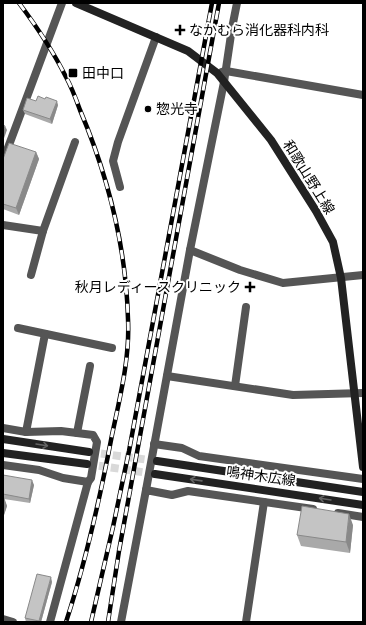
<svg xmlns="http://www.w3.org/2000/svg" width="366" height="625" font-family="'Public Sans','Noto Sans JP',sans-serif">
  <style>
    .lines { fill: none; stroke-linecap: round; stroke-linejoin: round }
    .secondary-tunnel { stroke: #d9d9d9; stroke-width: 8; stroke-dasharray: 8 4; stroke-linecap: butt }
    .service { stroke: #555; stroke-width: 8 }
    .minor { stroke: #555; stroke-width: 8 }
    .secondary { stroke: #222; stroke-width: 8 }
    .rail-casing { stroke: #000; stroke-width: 4.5 }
    .rail { stroke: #fff; stroke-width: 3; stroke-dasharray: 9; stroke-linecap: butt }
    .wall { fill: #a9a9a9 }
    .shaded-wall { fill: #898989 }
    .building { fill: #c4c4c4; stroke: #898989 }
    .oneway { stroke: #646464 }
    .poi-dot { fill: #000; stroke: #fff; stroke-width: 1.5 }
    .labels { text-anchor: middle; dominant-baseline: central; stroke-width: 4; stroke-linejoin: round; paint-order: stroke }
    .poi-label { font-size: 14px; fill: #000; stroke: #fff; text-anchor: start }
    .street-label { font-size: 14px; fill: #000; stroke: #fff }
  </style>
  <rect width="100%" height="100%" fill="#fff"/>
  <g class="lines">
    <g class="secondary-tunnel">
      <polyline points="89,452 157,461"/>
      <polyline points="87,464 155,474"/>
    </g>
    <g class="service">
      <polyline points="120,187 113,161 118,142 156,37"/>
      <polyline points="18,328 112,348"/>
      <polyline points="26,432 45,334"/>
    </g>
    <g class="minor">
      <polyline points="237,3 232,28 224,82 190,250 240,270 283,283 363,275"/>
      <polyline points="222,72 226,71 363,95"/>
      <polyline points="3,161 62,3"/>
      <polyline points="3,225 43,231"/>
      <polyline points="31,275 43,231 75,142"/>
      <polyline points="167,376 293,395 363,393"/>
      <polyline points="235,386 246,307"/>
      <polyline points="3,428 26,432 61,431 93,435 97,442 91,478 88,482 50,622"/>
      <polyline points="77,433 90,366"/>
      <polyline points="154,444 182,448 199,456 363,479"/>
      <polyline points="3,465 39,470 63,478 88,482"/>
      <polyline points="146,490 190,250"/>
      <polyline points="338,513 363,517"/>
      <polyline points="3,619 13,622"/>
      <polyline points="121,622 146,490 172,495 188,491 313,509"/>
      <polyline points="246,622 264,502"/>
    </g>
    <g class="secondary">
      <polyline points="76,3 188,51 217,73 271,140 316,211 333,242 341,278 363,467"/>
      <polyline points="3,439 89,452"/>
      <polyline points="3,453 87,464"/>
      <polyline points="157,461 363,492"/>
      <polyline points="155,474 363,505"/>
    </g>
    <defs>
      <g id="rail">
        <path d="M19 3C37 27 53 51 66 77 72 88 76 99 80 110 108 176 126 248 128 319 130 358 120 397 112 435 100 498 86 561 66 622"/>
        <polyline points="91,622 113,527 129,451 212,3"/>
        <polyline points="108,622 119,551 219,3"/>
      </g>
    </defs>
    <use href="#rail" class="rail-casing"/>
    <use href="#rail" class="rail"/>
  </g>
  <g class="wall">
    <polygon points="36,101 58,105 52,124 25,114 23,110"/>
    <polygon points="36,152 39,159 19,215 3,209 3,159"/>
    <polygon points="3,475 34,485 30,503 4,499 7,506 3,518"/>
    <polygon points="353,525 350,553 301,546 297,535"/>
    <polygon points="52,582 41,622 26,622 25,618"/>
  </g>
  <g class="shaded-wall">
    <polygon points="57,101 58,105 52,124 50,119"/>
    <polygon points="5,126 7,130 3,141 3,132"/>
    <polygon points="36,152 39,159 19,215 16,208"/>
    <polygon points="32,480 34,485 30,503 29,499"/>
    <polygon points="4,497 7,506 3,518 3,501"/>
    <polygon points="349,514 353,525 350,553 346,542"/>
    <polygon points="51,577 52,582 41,622 39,622"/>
  </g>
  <g class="building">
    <polygon points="38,96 45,99 46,97 57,101 50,119 23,110 27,98 36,101"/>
    <polygon points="3,125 5,126 3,132"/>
    <polygon points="9,143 36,152 16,208 3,204 3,159"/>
    <polygon points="3,475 32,480 29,499 3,494"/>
    <polygon points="302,506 349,514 346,542 297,535"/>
    <polygon points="37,574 51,577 39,621 25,618"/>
  </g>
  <defs><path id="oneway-shaft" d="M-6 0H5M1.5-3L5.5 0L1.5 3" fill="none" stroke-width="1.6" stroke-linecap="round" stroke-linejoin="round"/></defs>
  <g class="oneway">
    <use href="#oneway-shaft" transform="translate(42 445) rotate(9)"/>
    <use href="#oneway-shaft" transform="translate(196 480) rotate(-172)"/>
    <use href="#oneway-shaft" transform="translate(325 499) rotate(-171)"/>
  </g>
  <g class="poi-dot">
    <path d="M178 24h4v4h4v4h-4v4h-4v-4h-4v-4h4z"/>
    <rect x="68" y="68" width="10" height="10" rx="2"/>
    <circle cx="148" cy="109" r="4"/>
    <path d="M248 281h4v4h4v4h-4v4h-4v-4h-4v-4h4z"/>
  </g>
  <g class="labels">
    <g class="poi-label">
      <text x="189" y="30">なかむら消化器科内科</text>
      <text x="82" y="73">田中口</text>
      <text x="156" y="109">惣光寺</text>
      <text x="241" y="287" text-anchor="end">秋月レディースクリニック</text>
    </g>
    <g class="street-label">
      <text transform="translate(309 177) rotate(58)">和歌山野上線</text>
      <text transform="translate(261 476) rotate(8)">鳴神木広線</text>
    </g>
  </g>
  <rect width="366" height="625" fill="none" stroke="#000000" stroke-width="8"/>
</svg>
